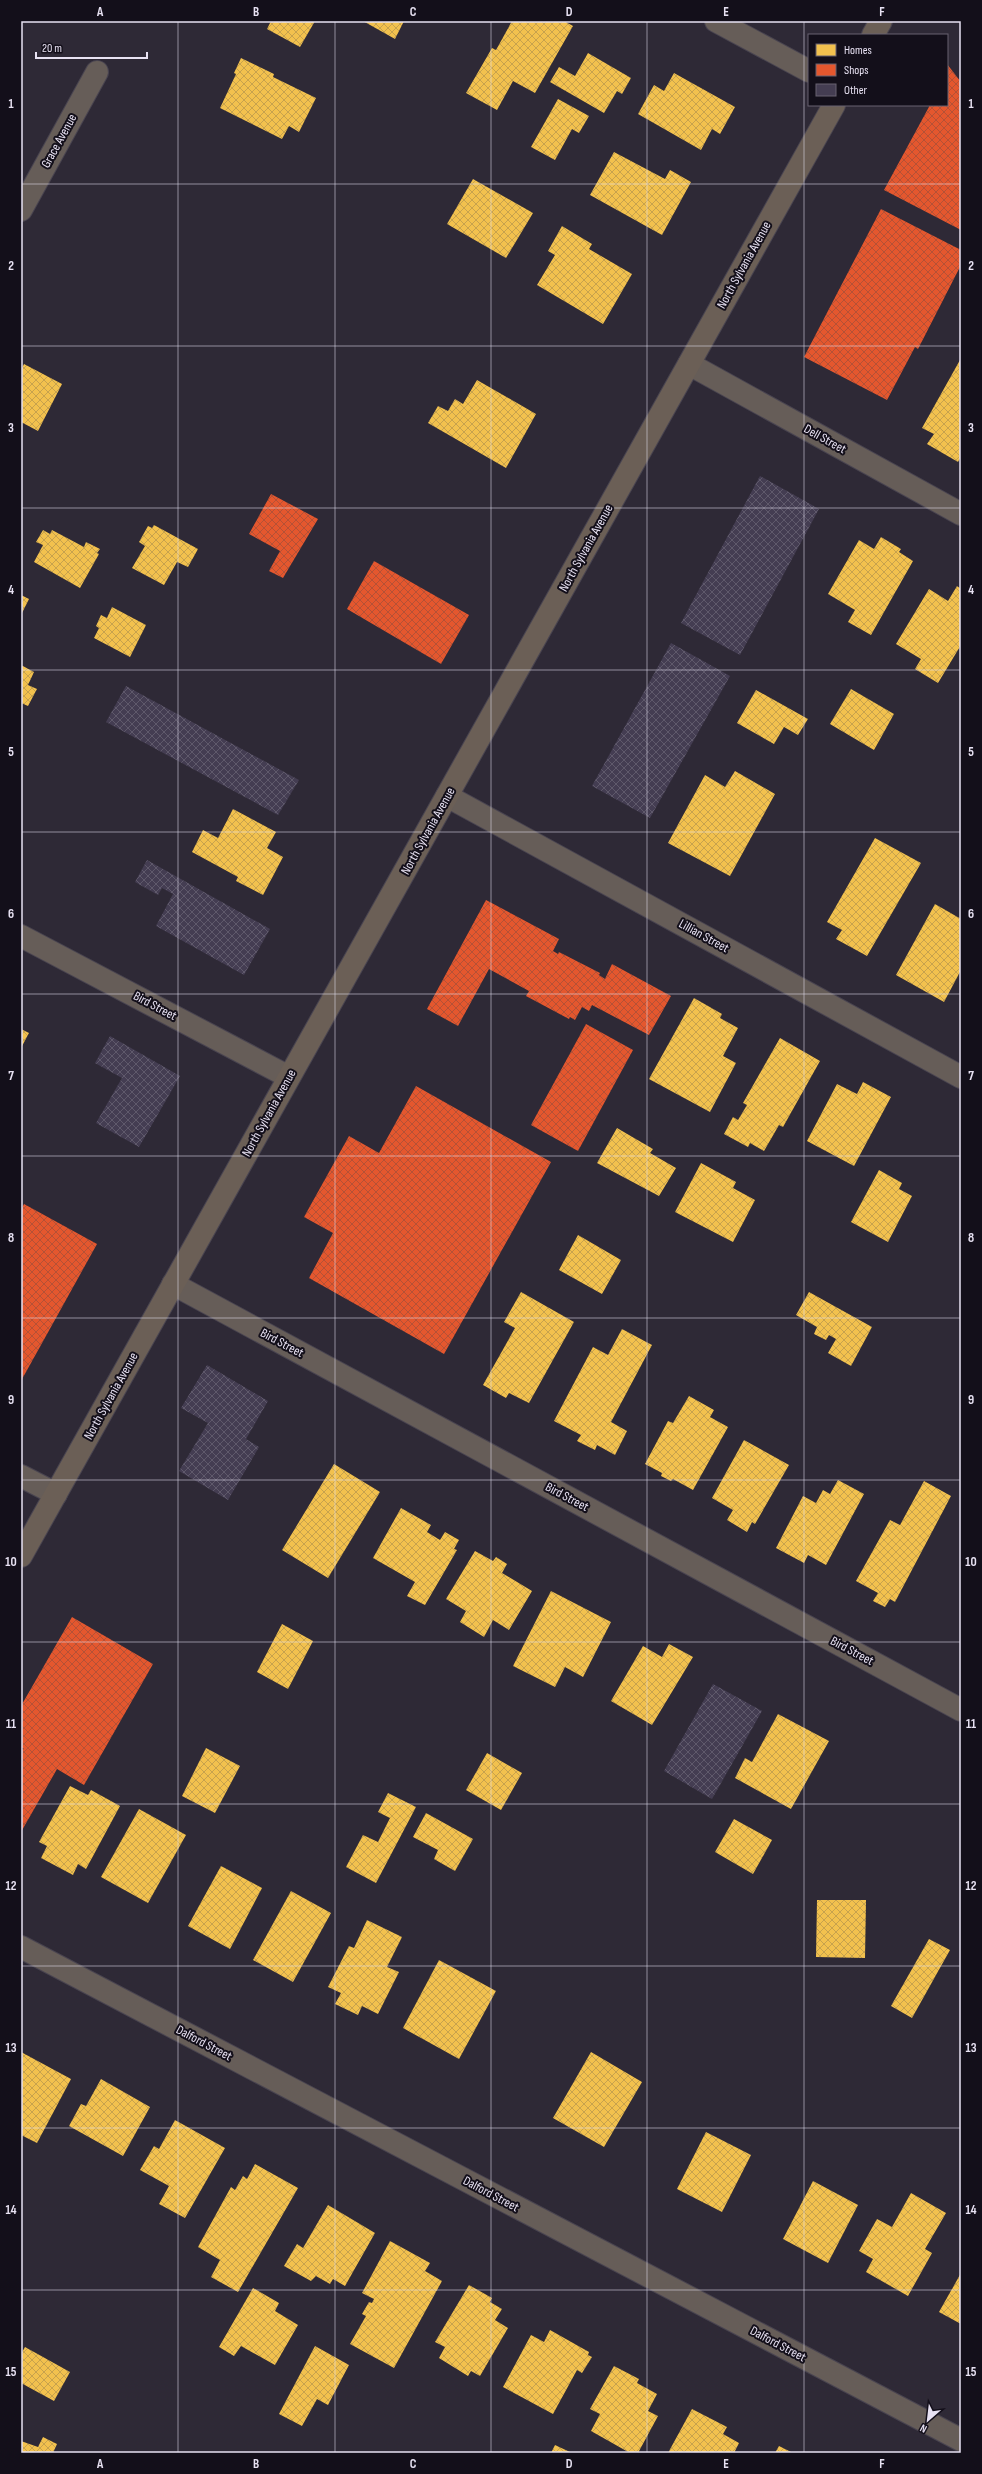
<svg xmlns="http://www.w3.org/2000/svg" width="982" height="2474" font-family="'Sofia Sans Condensed',sans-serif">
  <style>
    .homes { fill: url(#homes-cross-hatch) }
    .shops { fill: url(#shops-cross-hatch) }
    .building { fill: url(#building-cross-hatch) }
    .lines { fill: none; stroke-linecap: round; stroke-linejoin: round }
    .street-casing { stroke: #494450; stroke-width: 24 }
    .secondary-casing { stroke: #494450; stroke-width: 24 }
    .street { stroke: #665d58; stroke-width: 22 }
    .secondary { stroke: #6b5f56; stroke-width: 22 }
    .grid { fill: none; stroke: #e8e2f3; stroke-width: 1; stroke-opacity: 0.55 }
    .labels { text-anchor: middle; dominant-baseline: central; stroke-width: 4; stroke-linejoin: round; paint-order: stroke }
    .street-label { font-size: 13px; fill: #e8e2f3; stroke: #130f1a }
    .neatline { fill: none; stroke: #e8e2f3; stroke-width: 1.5 }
    .grid-label { font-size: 13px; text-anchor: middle; font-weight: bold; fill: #e8e2f3 }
  </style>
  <defs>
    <pattern id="homes-cross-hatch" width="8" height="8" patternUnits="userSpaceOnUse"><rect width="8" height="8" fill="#f2c14e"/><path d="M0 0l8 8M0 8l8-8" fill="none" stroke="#c7a24d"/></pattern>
    <pattern id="shops-cross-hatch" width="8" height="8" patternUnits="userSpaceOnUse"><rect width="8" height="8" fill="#e4572e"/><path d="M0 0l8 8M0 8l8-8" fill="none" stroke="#b55136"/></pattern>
    <pattern id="building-cross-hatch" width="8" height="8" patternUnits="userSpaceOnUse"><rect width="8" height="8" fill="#443d52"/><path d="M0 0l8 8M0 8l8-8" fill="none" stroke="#5f596b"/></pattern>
  </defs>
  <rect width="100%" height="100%" fill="#2e2936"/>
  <g class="homes">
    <polygon points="271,21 315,21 300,47 267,29"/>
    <polygon points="363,21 404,21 395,39"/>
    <polygon points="512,21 564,21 573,26 535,93 513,81 497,110 466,93 492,48 496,50"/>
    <polygon points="588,53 631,78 622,94 617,91 604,113 550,82 559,67 575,76"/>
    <polygon points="241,58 274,74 273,77 316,98 299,132 289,126 282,139 220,108 236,74 234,73"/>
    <polygon points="674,73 735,107 720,134 712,129 701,150 638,114 654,85 664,91"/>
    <polygon points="558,99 589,116 579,133 572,129 555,160 531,147"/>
    <polygon points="614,152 665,179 670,170 691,182 662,235 590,195"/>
    <polygon points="473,179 533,213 506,258 447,224"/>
    <polygon points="562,226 592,244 589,249 632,274 603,324 537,285 555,255 548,251"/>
    <polygon points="960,360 961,456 958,462 927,444 934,434 922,428"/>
    <polygon points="24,364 62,384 38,431 21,422 21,370"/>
    <polygon points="477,380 536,414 506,468 428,423 438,406 448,411 455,399 463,404"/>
    <polygon points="154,525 198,549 188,567 177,562 164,585 132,568 145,546 139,542 148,526 152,528"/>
    <polygon points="43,530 50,534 52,530 84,547 86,542 100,549 97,553 99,554 80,588 34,562 43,545 36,542"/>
    <polygon points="881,537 901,549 899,552 913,561 871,635 848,622 855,610 828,594 859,540 874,549"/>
    <polygon points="957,586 961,589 961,645 938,683 915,669 921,659 896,644 929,589 948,601"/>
    <polygon points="21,595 29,599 21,615"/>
    <polygon points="112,607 146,625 130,657 94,638 99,628 96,626 101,615 107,618"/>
    <polygon points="21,665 34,672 28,685 37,689 28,706 21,703"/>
    <polygon points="851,689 894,714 874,750 830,724"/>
    <polygon points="756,690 808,719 798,735 784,727 774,744 737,723"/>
    <polygon points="735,771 775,794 730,876 668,843 705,775 725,787"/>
    <polygon points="233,809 276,832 267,848 283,857 263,895 236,881 238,877 192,852 203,830 218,838"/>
    <polygon points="875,838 921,863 867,956 836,939 842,930 827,922"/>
    <polygon points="935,904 961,919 961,970 944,1002 896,975"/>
    <polygon points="694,998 722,1014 720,1018 738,1028 723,1056 736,1063 710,1112 649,1079"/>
    <polygon points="21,1029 29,1033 21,1048"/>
    <polygon points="780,1038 820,1061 783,1127 779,1125 764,1151 750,1143 748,1147 724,1134 733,1117 738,1120 747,1105 743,1103"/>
    <polygon points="863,1082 891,1097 854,1166 807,1141 837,1084 857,1094"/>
    <polygon points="617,1128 653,1149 650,1153 676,1168 659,1196 597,1163"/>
    <polygon points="701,1163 736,1182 733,1188 755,1200 733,1242 675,1212"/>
    <polygon points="879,1170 902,1183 899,1189 912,1196 888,1242 851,1222"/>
    <polygon points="578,1235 621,1260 602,1294 559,1270"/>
    <polygon points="521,1292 574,1322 529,1403 509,1393 506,1398 483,1385 515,1328 504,1322"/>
    <polygon points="809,1292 872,1327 851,1366 828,1353 836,1339 829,1335 826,1340 814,1334 817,1327 796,1315"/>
    <polygon points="622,1329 652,1345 611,1422 627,1431 615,1455 597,1445 595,1450 577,1441 581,1435 554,1421 593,1347 608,1355"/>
    <polygon points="689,1396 714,1410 710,1417 728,1427 693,1490 673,1479 671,1481 661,1476 662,1473 645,1464 668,1421 673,1423"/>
    <polygon points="744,1440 789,1465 755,1524 752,1522 747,1532 727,1520 733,1510 712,1498"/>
    <polygon points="334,1464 380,1492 328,1578 282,1550"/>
    <polygon points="838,1480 864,1494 826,1565 808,1555 804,1563 776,1548 803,1496 816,1503 823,1490 830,1494"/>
    <polygon points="924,1481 951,1496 895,1602 890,1599 885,1607 873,1601 878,1593 856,1581 890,1520 900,1525"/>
    <polygon points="401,1508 431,1525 427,1532 440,1540 445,1532 459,1540 454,1549 457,1550 425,1605 407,1596 415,1582 373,1558"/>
    <polygon points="475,1551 493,1561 496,1557 507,1564 502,1573 532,1591 509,1630 493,1620 484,1637 460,1622 466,1611 446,1599"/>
    <polygon points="551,1591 611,1622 583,1677 565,1667 555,1687 513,1666"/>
    <polygon points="282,1624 313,1641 288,1689 257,1672"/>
    <polygon points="669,1644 693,1657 652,1725 611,1701 643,1646 662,1657"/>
    <polygon points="778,1714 829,1741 791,1809 735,1778 745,1758 752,1762"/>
    <polygon points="206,1748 240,1766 215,1813 182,1796"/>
    <polygon points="487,1753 522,1773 501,1810 466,1790"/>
    <polygon points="70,1786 88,1795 91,1790 120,1806 86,1869 78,1864 73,1875 41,1858 47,1846 39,1842"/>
    <polygon points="388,1793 416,1807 376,1883 346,1867 363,1835 378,1842 390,1818 378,1812"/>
    <polygon points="139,1809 186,1835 148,1903 101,1877"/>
    <polygon points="426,1813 473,1839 455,1871 434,1859 438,1850 413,1837"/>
    <polygon points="734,1819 772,1840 753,1874 715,1852"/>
    <polygon points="221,1866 262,1888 230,1949 188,1926"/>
    <polygon points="291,1891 331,1913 293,1982 253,1960"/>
    <polygon points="817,1900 866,1900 865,1958 816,1957"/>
    <polygon points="367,1920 402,1937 387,1967 399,1972 378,2014 362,2006 358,2015 335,2004 341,1993 328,1987 349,1946 354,1948"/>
    <polygon points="929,1939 950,1950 912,2018 891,2006"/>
    <polygon points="439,1960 496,1991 459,2059 403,2028"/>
    <polygon points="21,2052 71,2079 37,2143 21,2135"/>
    <polygon points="591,2052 642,2082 604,2147 553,2118"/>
    <polygon points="101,2079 150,2107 123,2156 69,2126 81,2104 86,2106"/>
    <polygon points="175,2120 225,2148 185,2218 159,2204 169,2186 140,2170 154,2146 159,2149"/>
    <polygon points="706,2132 751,2155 722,2212 677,2189"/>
    <polygon points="255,2164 298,2188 238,2292 211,2277 220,2260 198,2247 231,2187 235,2190 243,2176 247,2179"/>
    <polygon points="813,2181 858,2205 828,2263 783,2239"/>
    <polygon points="911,2193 946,2213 925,2249 932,2253 908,2296 866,2272 873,2259 859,2251 877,2219 892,2227"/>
    <polygon points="328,2205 375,2233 345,2286 333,2279 330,2284 316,2276 311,2281 284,2266 297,2244 303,2248"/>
    <polygon points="390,2241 430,2263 425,2271 442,2281 394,2368 350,2344 366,2316 362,2314 369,2302 372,2303 374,2299 362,2293"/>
    <polygon points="961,2273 961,2324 939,2312"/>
    <polygon points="469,2285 492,2298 490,2302 502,2309 495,2320 508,2328 480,2376 471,2371 468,2376 439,2358 445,2347 435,2342"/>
    <polygon points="253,2288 279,2303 275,2311 298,2325 275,2365 241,2346 234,2356 219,2347"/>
    <polygon points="550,2330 589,2352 588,2355 592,2357 582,2373 577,2370 553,2414 503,2387 531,2335 544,2342"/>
    <polygon points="315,2346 349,2365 328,2405 317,2399 302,2426 279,2414"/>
    <polygon points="25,2347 70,2372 54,2401 21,2383 21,2354"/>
    <polygon points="614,2366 639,2379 637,2383 657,2394 648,2411 658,2416 638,2453 630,2453 591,2431 600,2414 590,2409"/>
    <polygon points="692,2409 727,2427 723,2434 739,2443 734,2453 668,2453"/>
    <polygon points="43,2437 57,2444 53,2453 21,2453 21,2441 38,2447"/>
    <polygon points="555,2445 572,2453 551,2453"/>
    <polygon points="779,2446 793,2453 775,2453"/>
  </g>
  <g class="shops">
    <polygon points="947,64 961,82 961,230 884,190 930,105 947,105"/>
    <polygon points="881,209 961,250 961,265 918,349 915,347 887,400 804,357"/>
    <polygon points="271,494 318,519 283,578 269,571 280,551 249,534"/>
    <polygon points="374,561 469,615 441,664 347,609"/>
    <polygon points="486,900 559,939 553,951 558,954 559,952 600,973 599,975 605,979 612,964 671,996 649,1035 592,1005 589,1011 582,1007 575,1020 570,1017 569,1019 526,996 529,991 489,969 458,1026 427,1009"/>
    <polygon points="586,1024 633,1050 578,1151 531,1125"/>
    <polygon points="416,1086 551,1162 444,1354 309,1278 333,1233 304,1217 349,1136 379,1153"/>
    <polygon points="24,1204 97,1244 21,1381 21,1210"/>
    <polygon points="72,1617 153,1664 84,1785 57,1769 21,1832 21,1750 24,1749 21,1747 21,1706"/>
  </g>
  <g class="building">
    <polygon points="760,476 819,509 740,655 681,623"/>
    <polygon points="671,643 730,676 650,818 592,786"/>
    <polygon points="126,686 299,780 278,815 106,722"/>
    <polygon points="147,860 270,929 244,975 156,926 173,894 162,888 158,895 135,882"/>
    <polygon points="110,1036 180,1076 139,1147 96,1123 122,1078 95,1063"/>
    <polygon points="207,1365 268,1401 246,1439 259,1447 228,1500 179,1471 208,1423 181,1408"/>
    <polygon points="713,1684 762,1711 712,1799 664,1771"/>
  </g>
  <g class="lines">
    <defs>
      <g id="street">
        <polyline points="716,21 809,71"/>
        <polyline points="21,210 97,72"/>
        <polyline points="689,364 961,514"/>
        <polyline points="447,796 961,1077"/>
        <polyline points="21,936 289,1077"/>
        <polyline points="173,1284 961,1710"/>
        <polyline points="21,1476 56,1494"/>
        <polyline points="21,1947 961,2440"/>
      </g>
      <g id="secondary">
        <polyline points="873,35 881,21"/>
        <polyline points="21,1556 834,105"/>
      </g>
    </defs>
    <use href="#street" class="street-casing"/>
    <use href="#secondary" class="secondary-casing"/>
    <use href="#street" class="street"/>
    <use href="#secondary" class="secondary"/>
  </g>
  <path class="grid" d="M178 21V2453M335 21V2453M491 21V2453M647 21V2453M804 21V2453M21 184H961M21 346H961M21 508H961M21 670H961M21 832H961M21 994H961M21 1156H961M21 1318H961M21 1480H961M21 1642H961M21 1804H961M21 1966H961M21 2128H961M21 2290H961"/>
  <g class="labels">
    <g class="street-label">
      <text transform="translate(59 141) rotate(-61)">Grace Avenue</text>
      <text transform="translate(744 265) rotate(-61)">North Sylvania Avenue</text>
      <text transform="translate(825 439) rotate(29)">Dell Street</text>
      <text transform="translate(586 548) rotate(-61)">North Sylvania Avenue</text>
      <text transform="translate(428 831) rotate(-61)">North Sylvania Avenue</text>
      <text transform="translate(704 936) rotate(29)">Lillian Street</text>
      <text transform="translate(155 1006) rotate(28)">Bird Street</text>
      <text transform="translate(269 1113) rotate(-61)">North Sylvania Avenue</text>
      <text transform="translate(282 1343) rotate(28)">Bird Street</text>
      <text transform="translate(111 1396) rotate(-61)">North Sylvania Avenue</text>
      <text transform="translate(567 1497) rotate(28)">Bird Street</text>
      <text transform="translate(852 1651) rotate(28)">Bird Street</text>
      <text transform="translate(204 2043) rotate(28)">Dalford Street</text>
      <text transform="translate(491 2194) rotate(28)">Dalford Street</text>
      <text transform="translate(778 2344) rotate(28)">Dalford Street</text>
    </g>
  </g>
  <rect width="982" height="2474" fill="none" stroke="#130f1a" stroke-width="44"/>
  <rect x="808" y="34" width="140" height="72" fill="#130f1a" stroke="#686371"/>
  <rect x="816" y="44" width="20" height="12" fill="#f2c14e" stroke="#686371"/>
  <text x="844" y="54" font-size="12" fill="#e8e2f3">Homes</text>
  <rect x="816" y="64" width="20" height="12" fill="#e4572e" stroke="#686371"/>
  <text x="844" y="74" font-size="12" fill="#e8e2f3">Shops</text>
  <rect x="816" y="84" width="20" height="12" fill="#443d52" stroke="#686371"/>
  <text x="844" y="94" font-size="12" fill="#e8e2f3">Other</text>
  <g transform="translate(928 2420) rotate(208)" stroke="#130f1a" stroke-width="3" paint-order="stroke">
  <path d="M0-3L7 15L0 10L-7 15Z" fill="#e8e2f3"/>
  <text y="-6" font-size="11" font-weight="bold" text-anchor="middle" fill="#e8e2f3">N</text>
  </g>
  <path d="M36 52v6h111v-6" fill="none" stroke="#e8e2f3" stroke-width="2"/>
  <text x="42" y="52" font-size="12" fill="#e8e2f3" stroke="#130f1a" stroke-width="3" paint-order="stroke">20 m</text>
  <rect x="22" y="22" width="938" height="2430" class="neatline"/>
  <g class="grid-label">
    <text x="100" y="16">A</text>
    <text x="256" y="16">B</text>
    <text x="413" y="16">C</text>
    <text x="569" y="16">D</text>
    <text x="726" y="16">E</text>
    <text x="882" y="16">F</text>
    <text x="11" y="108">1</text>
    <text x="971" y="108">1</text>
    <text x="11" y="270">2</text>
    <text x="971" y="270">2</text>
    <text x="11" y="432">3</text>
    <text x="971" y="432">3</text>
    <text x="11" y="594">4</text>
    <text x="971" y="594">4</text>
    <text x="11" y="756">5</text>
    <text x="971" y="756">5</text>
    <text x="11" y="918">6</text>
    <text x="971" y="918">6</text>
    <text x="11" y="1080">7</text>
    <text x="971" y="1080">7</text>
    <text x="11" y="1242">8</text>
    <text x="971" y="1242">8</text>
    <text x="11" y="1404">9</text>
    <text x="971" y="1404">9</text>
    <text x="11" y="1566">10</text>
    <text x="971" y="1566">10</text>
    <text x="11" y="1728">11</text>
    <text x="971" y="1728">11</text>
    <text x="11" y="1890">12</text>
    <text x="971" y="1890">12</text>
    <text x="11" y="2052">13</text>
    <text x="971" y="2052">13</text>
    <text x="11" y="2214">14</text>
    <text x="971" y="2214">14</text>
    <text x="11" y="2376">15</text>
    <text x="971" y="2376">15</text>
    <text x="100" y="2468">A</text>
    <text x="256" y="2468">B</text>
    <text x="413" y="2468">C</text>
    <text x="569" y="2468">D</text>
    <text x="726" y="2468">E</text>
    <text x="882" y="2468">F</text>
  </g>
</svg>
